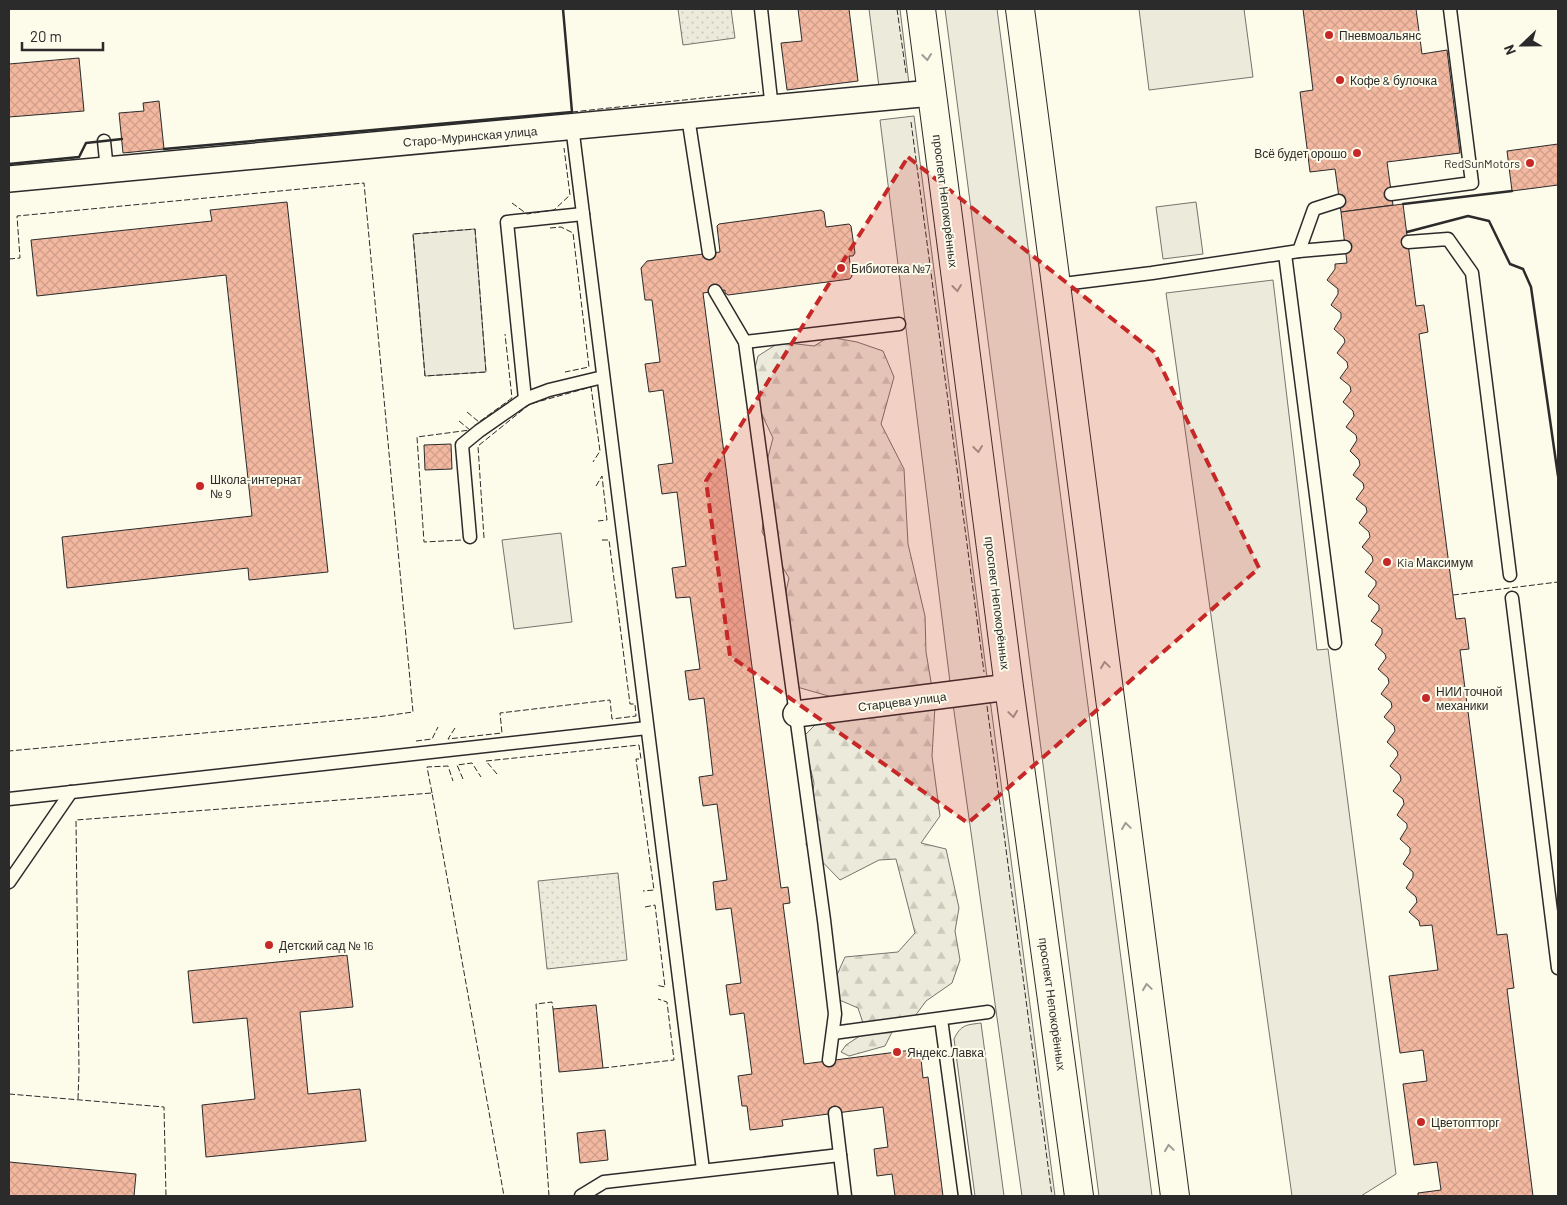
<svg xmlns="http://www.w3.org/2000/svg" width="1567" height="1205" font-family="Barlow,sans-serif">
  <style>
    .grass { fill: #ecebdb; stroke: #74746e }
    .forest { fill: url(#forest-firs); stroke: #74746e }
    .park { fill: url(#park-dots); stroke: #74746e }
    .building { fill: url(#building-cross-hatch); stroke: #2b2b2b }
    .lines { fill: none; stroke-linecap: round; stroke-linejoin: round }
    .lane-casing { stroke: #2b2b2b; stroke-width: 15 }
    .street-casing { stroke: #2b2b2b; stroke-width: 28 }
    .primary-casing { stroke: #2b2b2b; stroke-width: 30 }
    .lane { stroke: #fdfbea; stroke-width: 12 }
    .street { stroke: #fdfbea; stroke-width: 25 }
    .primary { stroke: #fdfbea; stroke-width: 28 }
    .fence { stroke: #2b2b2b; stroke-width: 1; stroke-dasharray: 6 2.5; stroke-linecap: butt }
    .wall { stroke: #2b2b2b; stroke-width: 2.5 }
    .oneway { stroke: #9e9d94 }
    .marked { fill: #c62828; fill-opacity: 0.2; stroke: #c62828; stroke-width: 4; stroke-dasharray: 10 6; stroke-linejoin: round }
    .poi-dot { fill: #c62828; stroke: #fdfbea; stroke-width: 2 }
    .labels { text-anchor: middle; dominant-baseline: central; stroke-width: 4; stroke-linejoin: round; paint-order: stroke }
    .poi-label { font-size: 12px; fill: #2b2b2b; stroke: #fdfbea; text-anchor: start }
    .street-label { font-size: 12px; fill: #2b2b2b; stroke: #fdfbea }
  </style>
  <defs>
    <pattern id="forest-firs" width="22" height="20" patternUnits="userSpaceOnUse" patternTransform="scale(1.25)"><rect width="22" height="20" fill="#ecebdb"/><path d="M5 1l3.5 6h-7zM16 11l3.5 6h-7z" fill="#cbcabc"/></pattern>
    <pattern id="park-dots" width="8" height="8" patternUnits="userSpaceOnUse" patternTransform="scale(1.25)"><rect width="8" height="8" fill="#ecebdb"/><path d="M2 2h.1M6 6h.1" fill="none" stroke="#cbcabc" stroke-width="1.8" stroke-linecap="round"/></pattern>
    <pattern id="building-cross-hatch" width="8" height="8" patternUnits="userSpaceOnUse" patternTransform="scale(1.25)"><rect width="8" height="8" fill="#f2b8a0"/><path d="M0 0l8 8M0 8l8-8" fill="none" stroke="#d09e8a"/></pattern>
  </defs>
  <rect width="100%" height="100%" fill="#fdfbea"/>
  <g class="grass">
    <polygon points="869,9 900,9 909,84 879,87"/>
    <polygon points="945,9 997,9 1152,1196 1099,1196"/>
    <polygon points="1139,9 1244,9 1253,77 1149,90"/>
    <polygon points="914,116 987,677 950,682 880,120"/>
    <polygon points="1196,202 1203,254 1163,259 1156,207"/>
    <polygon points="475,229 486,372 425,376 413,234"/>
    <polygon points="1273,280 1317,650 1328,649 1396,1174 1361,1196 1292,1196 1166,293"/>
    <polygon points="561,533 572,622 514,629 502,540"/>
    <polygon points="990,699 1055,1196 1022,1196 953,704"/>
    <path d="M981 1023 1004 1196H975L954 1039C961 1024 967 1025 981 1023Z"/>
  </g>
  <polygon class="forest" points="829,337 857,342 883,351 894,377 881,424 904,469 908,544 925,616 926,652 935,706 932,756 940,816 921,843 946,849 959,908 955,931 960,960 952,983 926,1001 915,1016 898,1020 885,1046 849,1056 841,1052 846,1045 866,1032 858,1008 828,995 845,957 898,952 915,933 896,859 879,860 840,880 806,845 814,783 803,737 815,725 841,720 832,697 797,687 783,605 789,578 762,532 767,496 762,480 773,438 754,398 754,372 758,356 780,342 814,346"/>
  <g class="park">
    <polygon points="678,9 731,9 735,38 683,45"/>
    <polygon points="618,873 627,960 547,969 538,881"/>
  </g>
  <g class="building">
    <polygon points="798,9 849,9 858,81 787,90 781,43 802,41"/>
    <polygon points="1303,9 1416,9 1422,54 1447,50 1460,153 1387,162 1393,205 1341,212 1335,169 1310,172 1300,92 1313,90"/>
    <polygon points="79,58 84,111 9,117 9,64"/>
    <polygon points="159,101 164,149 123,153 119,113 144,111 143,103"/>
    <polygon points="1558,144 1558,185 1512,191 1507,151"/>
    <polygon points="287,202 328,572 249,580 248,568 67,588 62,537 252,516 226,275 37,296 31,240 212,221 210,210"/>
    <polygon points="1403,204 1416,306 1424,305 1428,332 1419,334 1456,619 1465,618 1469,649 1460,650 1497,935 1507,934 1514,988 1507,989 1533,1196 1418,1196 1418,1193 1441,1190 1437,1162 1414,1165 1403,1084 1427,1081 1423,1050 1400,1053 1389,976 1438,970 1432,925 1420,926 1419,921 1409,912 1417,902 1416,897 1406,888 1413,877 1413,872 1403,864 1410,853 1410,848 1400,839 1407,828 1407,824 1397,815 1404,804 1403,799 1393,791 1401,780 1400,775 1390,766 1398,755 1397,751 1387,742 1395,731 1394,726 1384,717 1392,707 1391,702 1381,694 1389,683 1388,678 1378,669 1386,658 1385,654 1375,645 1382,634 1382,629 1371,621 1379,610 1379,605 1368,596 1376,585 1376,581 1365,572 1373,561 1372,556 1362,547 1370,537 1369,532 1359,523 1367,512 1366,507 1356,499 1364,488 1363,483 1353,475 1360,465 1359,460 1350,451 1357,440 1356,435 1346,427 1354,416 1353,411 1343,402 1351,391 1350,386 1340,378 1348,367 1347,362 1337,353 1345,342 1344,338 1334,329 1341,318 1341,313 1331,305 1338,294 1338,289 1327,280 1335,269 1335,264 1347,263 1341,212"/>
    <polygon points="821,210 824,212 826,227 849,224 851,226 855,253 853,256 849,256 852,276 850,279 728,295 725,293 725,290 703,293 781,888 788,887 790,903 783,904 804,1064 920,1049 923,1078 928,1077 943,1196 895,1196 892,1174 877,1176 874,1149 888,1147 883,1107 782,1120 783,1126 750,1130 747,1106 742,1106 738,1076 752,1074 744,1013 730,1015 726,985 741,983 731,908 716,910 713,882 727,880 717,804 703,806 699,777 713,775 704,698 689,700 685,671 700,669 690,597 676,598 672,568 686,566 677,492 662,494 658,465 673,463 663,390 649,392 645,364 660,362 652,300 645,300 641,268 647,261 720,252 717,226 719,224"/>
    <polygon points="451,444 452,469 425,470 424,445"/>
    <polygon points="347,955 353,1007 300,1012 308,1094 360,1089 366,1141 206,1157 202,1105 255,1099 247,1018 193,1023 188,971"/>
    <polygon points="596,1005 603,1068 559,1072 553,1009"/>
    <polygon points="605,1130 608,1160 580,1163 577,1133"/>
    <polygon points="9,1162 136,1174 134,1196 9,1196"/>
  </g>
  <g class="lines">
    <defs>
      <g id="lane">
        <polyline points="761,9 772,109"/>
        <polyline points="688,117 709,253"/>
        <polyline points="572,126 703,1170"/>
        <polyline points="104,141 107,170"/>
        <polyline points="1391,194 1472,183 1450,9"/>
        <polyline points="583,214 507,222 525,399 549,390 603,377"/>
        <polyline points="1408,242 1448,239 1472,273 1510,575"/>
        <polyline points="1299,251 1314,209 1339,201"/>
        <polyline points="1285,254 1335,643"/>
        <polyline points="1055,285 1152,273 1299,251 1345,247"/>
        <polyline points="715,291 745,342 824,920 835,1014 829,1060"/>
        <polyline points="745,342 899,324"/>
        <polyline points="470,537 462,445 479,431 525,399"/>
        <polyline points="1512,598 1558,968"/>
        <polyline points="9,799 647,728"/>
        <polyline points="9,882 71,792"/>
        <polyline points="941,1019 965,1196"/>
        <polyline points="833,1033 988,1012"/>
        <polyline points="835,1113 845,1196"/>
        <polyline points="581,1196 604,1182 840,1155"/>
      </g>
      <g id="street">
        <polyline points="9,179 932,93"/>
        <polyline points="796,714 1009,687"/>
      </g>
      <g id="primary">
        <polyline points="921,9 1009,687 1079,1196"/>
        <polyline points="1020,9 1175,1196"/>
      </g>
    </defs>
    <use href="#lane" class="lane-casing"/>
    <use href="#street" class="street-casing"/>
    <use href="#primary" class="primary-casing"/>
    <use href="#lane" class="lane"/>
    <use href="#street" class="street"/>
    <use href="#primary" class="primary"/>
    <g class="fence">
      <polyline points="897,9 906,73"/>
      <polyline points="572,112 759,92"/>
      <polyline points="911,122 984,672"/>
      <polyline points="512,203 527,214 554,210 570,195 564,148"/>
      <polyline points="550,228 561,227 573,233 589,367 565,372"/>
      <polygon points="475,229 486,372 425,376 413,234"/>
      <polyline points="9,259 20,258 17,216 364,183 413,712 377,717 9,751"/>
      <polyline points="467,412 479,422 512,398 505,334"/>
      <polyline points="459,421 470,430 417,437 424,542 462,540"/>
      <polyline points="596,486 602,476 607,520 598,521"/>
      <polyline points="484,538 478,446 530,404 591,387 600,451 593,462"/>
      <polyline points="1453,595 1558,582"/>
      <polyline points="987,706 1052,1196"/>
      <polyline points="455,728 448,739 502,733 500,713 610,700 612,719 636,716 635,704 630,704 609,540 601,540"/>
      <polyline points="416,741 432,739 438,727"/>
      <polyline points="497,774 486,761 639,745 641,759 636,759 654,890 643,891"/>
      <polyline points="463,779 457,765 472,763 481,777"/>
      <polyline points="432,793 427,767 448,766 453,781"/>
      <polyline points="645,907 655,905 665,987 656,985"/>
      <polyline points="603,1068 674,1060 667,1002 658,999"/>
      <polyline points="9,1094 164,1107 166,1196"/>
      <polyline points="78,1099 79,1071 76,820 432,793 504,1196"/>
      <polyline points="549,1196 536,1004 552,1002 553,1009"/>
    </g>
    <g class="wall">
      <polyline points="164,149 572,112 563,9"/>
      <polyline points="9,164 79,157 86,143 122,139"/>
      <polyline points="1403,204 1512,191"/>
      <polyline points="1407,232 1468,216 1489,221 1510,264 1523,269 1531,287 1558,476"/>
    </g>
  </g>
  <defs><path id="oneway-chevron" d="M-2-3.5L2.5 0L-2 3.5" fill="none" stroke-width="1.6" stroke-linecap="round" stroke-linejoin="round" transform="scale(1.25)"/></defs>
  <g class="oneway">
    <use href="#oneway-chevron" transform="translate(927 57) rotate(83)"/>
    <use href="#oneway-chevron" transform="translate(957 288) rotate(83)"/>
    <use href="#oneway-chevron" transform="translate(978 449) rotate(83)"/>
    <use href="#oneway-chevron" transform="translate(1105 665) rotate(-98)"/>
    <use href="#oneway-chevron" transform="translate(1013 714) rotate(82)"/>
    <use href="#oneway-chevron" transform="translate(1126 826) rotate(-98)"/>
    <use href="#oneway-chevron" transform="translate(1147 987) rotate(-98)"/>
    <use href="#oneway-chevron" transform="translate(1169 1148) rotate(-98)"/>
  </g>
  <path class="marked" d="M908 157 1154 352 1259 568 968 823 730 656 706 481Z"/>
  <g class="poi-dot">
    <circle cx="1329" cy="35" r="5"/>
    <circle cx="1340" cy="80" r="5"/>
    <circle cx="1357" cy="153" r="5"/>
    <circle cx="1530" cy="163" r="5"/>
    <circle cx="841" cy="268" r="5"/>
    <circle cx="200" cy="486" r="5"/>
    <circle cx="1387" cy="562" r="5"/>
    <circle cx="1426" cy="698" r="5"/>
    <circle cx="269" cy="945" r="5"/>
    <circle cx="897" cy="1052" r="5"/>
    <circle cx="1421" cy="1122" r="5"/>
  </g>
  <g class="labels">
    <g class="poi-label">
      <text x="1339" y="35">Пневмоальянс</text>
      <text x="1350" y="80">Кофе &amp; булочка</text>
      <text x="1347" y="153" text-anchor="end">Всё будет орошо</text>
      <text x="1520" y="163" text-anchor="end">RedSunMotors</text>
      <text x="851" y="268">Бибиотека №7</text>
      <text x="210" y="479">Школа-интернат<tspan x="210" dy="14">№ 9</tspan></text>
      <text x="1397" y="562">Kia Максимум</text>
      <text x="1436" y="691">НИИ точной<tspan x="1436" dy="14">механики</tspan></text>
      <text x="279" y="945">Детский сад № 16</text>
      <text x="907" y="1052">Яндекс.Лавка</text>
      <text x="1431" y="1122">Цветоптторг</text>
    </g>
    <g class="street-label">
      <text transform="translate(470 136) rotate(-5)">Старо-Муринская улица</text>
      <text transform="translate(946 201) rotate(83)">проспект Непокорённых</text>
      <text transform="translate(998 603) rotate(83)">проспект Непокорённых</text>
      <text transform="translate(902 701) rotate(-7)">Старцева улица</text>
      <text transform="translate(1053 1004) rotate(82)">проспект Непокорённых</text>
    </g>
  </g>
  <rect width="1567" height="1205" fill="none" stroke="#2b2b2b" stroke-width="20"/>
  <g transform="translate(1522 45) rotate(248)" stroke="#fdfbea" stroke-width="4" paint-order="stroke">
  <path d="M0-4L9 19L0 12L-9 19Z" fill="#2b2b2b"/>
  <text y="-8" font-size="14" font-weight="bold" text-anchor="middle" fill="#2b2b2b">N</text>
  </g>
  <path d="M22 42v8h81v-8" fill="none" stroke="#2b2b2b" stroke-width="2.5"/>
  <text x="30" y="42" font-size="15" fill="#2b2b2b" stroke="#fdfbea" stroke-width="4" paint-order="stroke">20 m</text>
</svg>
